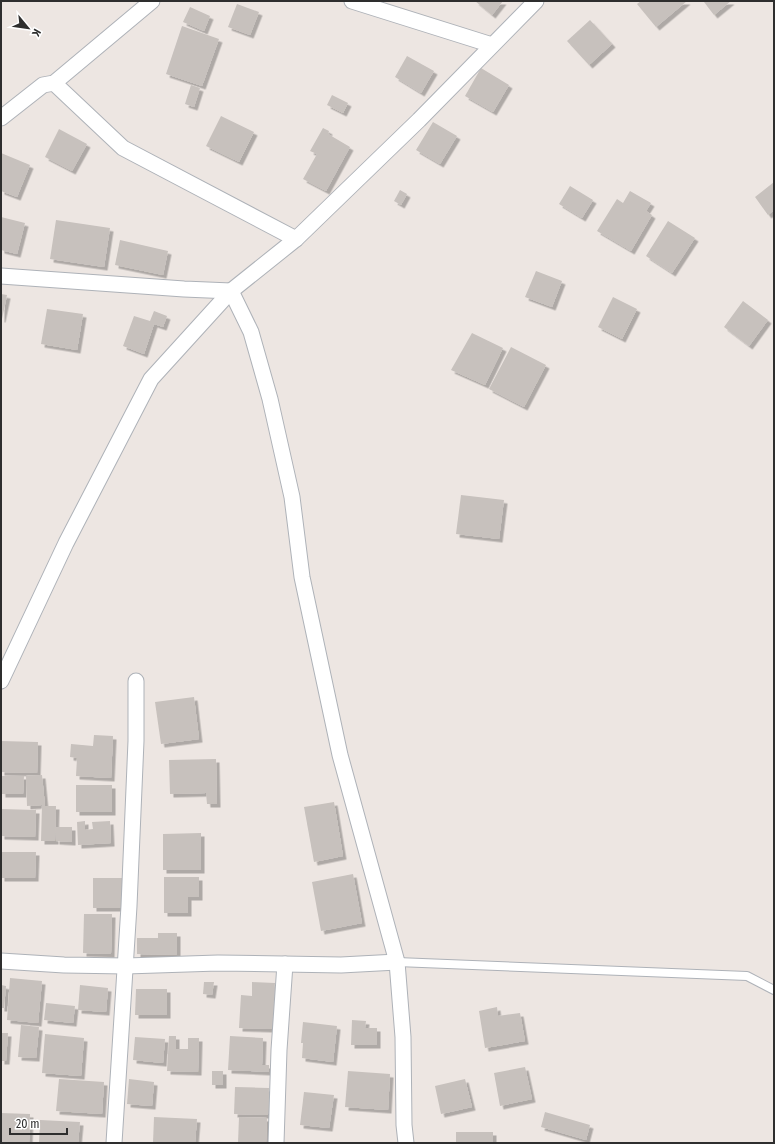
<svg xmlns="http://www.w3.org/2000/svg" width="775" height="1144" font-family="'Fira Sans Condensed',sans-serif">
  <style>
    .building { fill: #c7c1bd; filter: url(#shadow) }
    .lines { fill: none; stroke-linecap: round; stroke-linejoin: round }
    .lane-casing { stroke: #aeb2b8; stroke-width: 10 }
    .street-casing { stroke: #aeb2b8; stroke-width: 17 }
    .lane { stroke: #fff; stroke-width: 8 }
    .street { stroke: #fff; stroke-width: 15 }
  </style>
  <defs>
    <filter id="shadow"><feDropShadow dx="3.5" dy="3.5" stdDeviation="0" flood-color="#0004"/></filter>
  </defs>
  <rect width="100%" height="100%" fill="#ede6e2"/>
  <g class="building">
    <polygon points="475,1 503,1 492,15"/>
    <polygon points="641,1 687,1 656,27 637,4"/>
    <polygon points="706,1 731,1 714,15 704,2"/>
    <polygon points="237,4 259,12 250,35 228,27"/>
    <polygon points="190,7 210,16 204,31 183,22"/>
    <polygon points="590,20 612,44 589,65 567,41"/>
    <polygon points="182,26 219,39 202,86 166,74"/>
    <polygon points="407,56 434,71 421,93 395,77"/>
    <polygon points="481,68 509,85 493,112 465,96"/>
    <polygon points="191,85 200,88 194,107 185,104"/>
    <polygon points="332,95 348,103 343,113 327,105"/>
    <polygon points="221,116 254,132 239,162 206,146"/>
    <polygon points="433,122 457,136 440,164 416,150"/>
    <polygon points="323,128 329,131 328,134 350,147 326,191 303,179 317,154 310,151"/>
    <polygon points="59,129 87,144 72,171 45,157"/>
    <polygon points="1,153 30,165 17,197 1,191"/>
    <polygon points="774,182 774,210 768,215 755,197"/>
    <polygon points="570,186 593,200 582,218 559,204"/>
    <polygon points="400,190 407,194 401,205 394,201"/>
    <polygon points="630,191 651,203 646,211 652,215 631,251 597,231 617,199 623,203"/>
    <polygon points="1,217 25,223 17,254 1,250"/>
    <polygon points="56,220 110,228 104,267 50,259"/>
    <polygon points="668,221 695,238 672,273 646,256"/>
    <polygon points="120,240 168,251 163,275 115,265"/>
    <polygon points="536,271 562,281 552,307 525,297"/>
    <polygon points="1,294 7,295 2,319 1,319"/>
    <polygon points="613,297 637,309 622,339 598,327"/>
    <polygon points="743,301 768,320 749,346 724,327"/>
    <polygon points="47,309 83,314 77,350 41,344"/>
    <polygon points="154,311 167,316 163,327 154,324 144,354 123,346 134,316 150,321"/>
    <polygon points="472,333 503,348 485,385 451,370"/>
    <polygon points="511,347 546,365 524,407 489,389"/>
    <polygon points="461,495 504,500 499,539 456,534"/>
    <polygon points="194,697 199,739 161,744 155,702"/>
    <polygon points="94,735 113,736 111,778 76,776 77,758 70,757 71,744 93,746"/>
    <polygon points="1,741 38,742 37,773 1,772"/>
    <polygon points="216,759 217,804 207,804 206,793 170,794 169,760"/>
    <polygon points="42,775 45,806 56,806 55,841 41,841 42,805 27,806 26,776"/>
    <polygon points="1,776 24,776 23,794 2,794"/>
    <rect x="76" y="785" width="36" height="27"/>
    <polygon points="334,802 343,856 314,862 304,807"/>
    <polygon points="1,809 36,810 35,837 1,836"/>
    <polygon points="85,821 85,830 93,829 92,822 110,821 111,843 78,845 77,822"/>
    <polygon points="56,827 72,827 72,842 56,841"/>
    <polygon points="201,833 201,870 163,870 163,834"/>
    <polygon points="1,852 36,852 35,878 1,878"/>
    <polygon points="353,874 362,923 321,931 312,882"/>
    <polygon points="164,877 199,877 199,897 188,897 188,913 164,913"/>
    <rect x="93" y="878" width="29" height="30"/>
    <polygon points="84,914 112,914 111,954 83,953"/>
    <polygon points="158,933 177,933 177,955 137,954 137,938 158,938"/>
    <polygon points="10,978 42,981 38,1023 7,1020"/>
    <polygon points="204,982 214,982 212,995 203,994"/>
    <polygon points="252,982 275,983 272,1029 239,1028 241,995 252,996"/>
    <polygon points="1,985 6,986 4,1008 1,1008"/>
    <polygon points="80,985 108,988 106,1012 78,1010"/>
    <polygon points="136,989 167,989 167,1015 135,1015"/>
    <polygon points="46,1003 75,1006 73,1023 44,1020"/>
    <polygon points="497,1007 498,1016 520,1013 525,1041 485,1048 479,1011"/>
    <polygon points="352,1020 366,1021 365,1028 377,1028 377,1045 351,1045"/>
    <polygon points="303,1022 337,1026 333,1062 302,1058 303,1043 301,1043"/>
    <polygon points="21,1025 39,1027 36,1058 18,1057"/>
    <polygon points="1,1033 8,1033 6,1061 1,1061"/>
    <polygon points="45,1034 84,1038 81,1076 42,1073"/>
    <polygon points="169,1036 176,1036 176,1049 188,1049 188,1038 199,1038 198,1072 167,1071"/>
    <polygon points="230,1036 263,1038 262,1065 269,1065 269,1072 228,1070"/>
    <polygon points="135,1037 165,1039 163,1063 133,1060"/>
    <polygon points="525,1067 532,1099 500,1106 494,1073"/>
    <rect x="212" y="1071" width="11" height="14"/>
    <polygon points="348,1071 390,1074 388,1110 345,1107"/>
    <polygon points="59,1079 104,1082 102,1114 56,1111"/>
    <polygon points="129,1079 154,1082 152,1106 127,1104"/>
    <polygon points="465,1079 472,1107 441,1114 435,1086"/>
    <polygon points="235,1087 269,1088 268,1115 234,1114"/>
    <polygon points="304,1092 334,1095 329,1128 300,1125"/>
    <polygon points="545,1112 590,1125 586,1140 541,1127"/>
    <polygon points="1,1113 30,1114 29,1143 1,1143"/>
    <polygon points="154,1117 197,1119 195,1143 153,1143"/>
    <polygon points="239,1117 267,1118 266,1143 238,1143"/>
    <polygon points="40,1120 80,1122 78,1143 39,1143"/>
    <rect x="456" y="1132" width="37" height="11"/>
  </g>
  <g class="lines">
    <defs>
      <polyline id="lane" points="397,962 747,976 774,990"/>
      <g id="street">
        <polyline points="352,1 492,45"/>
        <polyline points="54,83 123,148 296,239"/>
        <polyline points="1,118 43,85 54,83 152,1"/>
        <polyline points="1,276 184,289 231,291 251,332 270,399 292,497 302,577 340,755 397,962 403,1037 404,1125 406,1143"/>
        <polyline points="1,681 66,543 151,379 231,291 296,239 419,120 536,1"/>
        <polyline points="1,961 64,965 126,966 218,963 341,965 397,962"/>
        <polyline points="114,1143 129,906 136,741 136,681"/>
        <polyline points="276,1143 279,1050 285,964"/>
      </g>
    </defs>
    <use href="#lane" class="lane-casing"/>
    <use href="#street" class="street-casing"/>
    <use href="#lane" class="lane"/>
    <use href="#street" class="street"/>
  </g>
  <rect width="775" height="1144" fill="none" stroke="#2e2e2e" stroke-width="4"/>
  <g transform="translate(28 28) rotate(119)" stroke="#ffffff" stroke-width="3" paint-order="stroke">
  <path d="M0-3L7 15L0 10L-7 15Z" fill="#2e2e2e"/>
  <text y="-6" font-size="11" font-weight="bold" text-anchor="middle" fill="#2e2e2e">K</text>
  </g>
  <path d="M10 1128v6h57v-6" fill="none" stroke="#2e2e2e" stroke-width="2"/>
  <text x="16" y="1128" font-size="12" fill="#2e2e2e" stroke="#ffffff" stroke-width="3" paint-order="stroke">20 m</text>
</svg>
